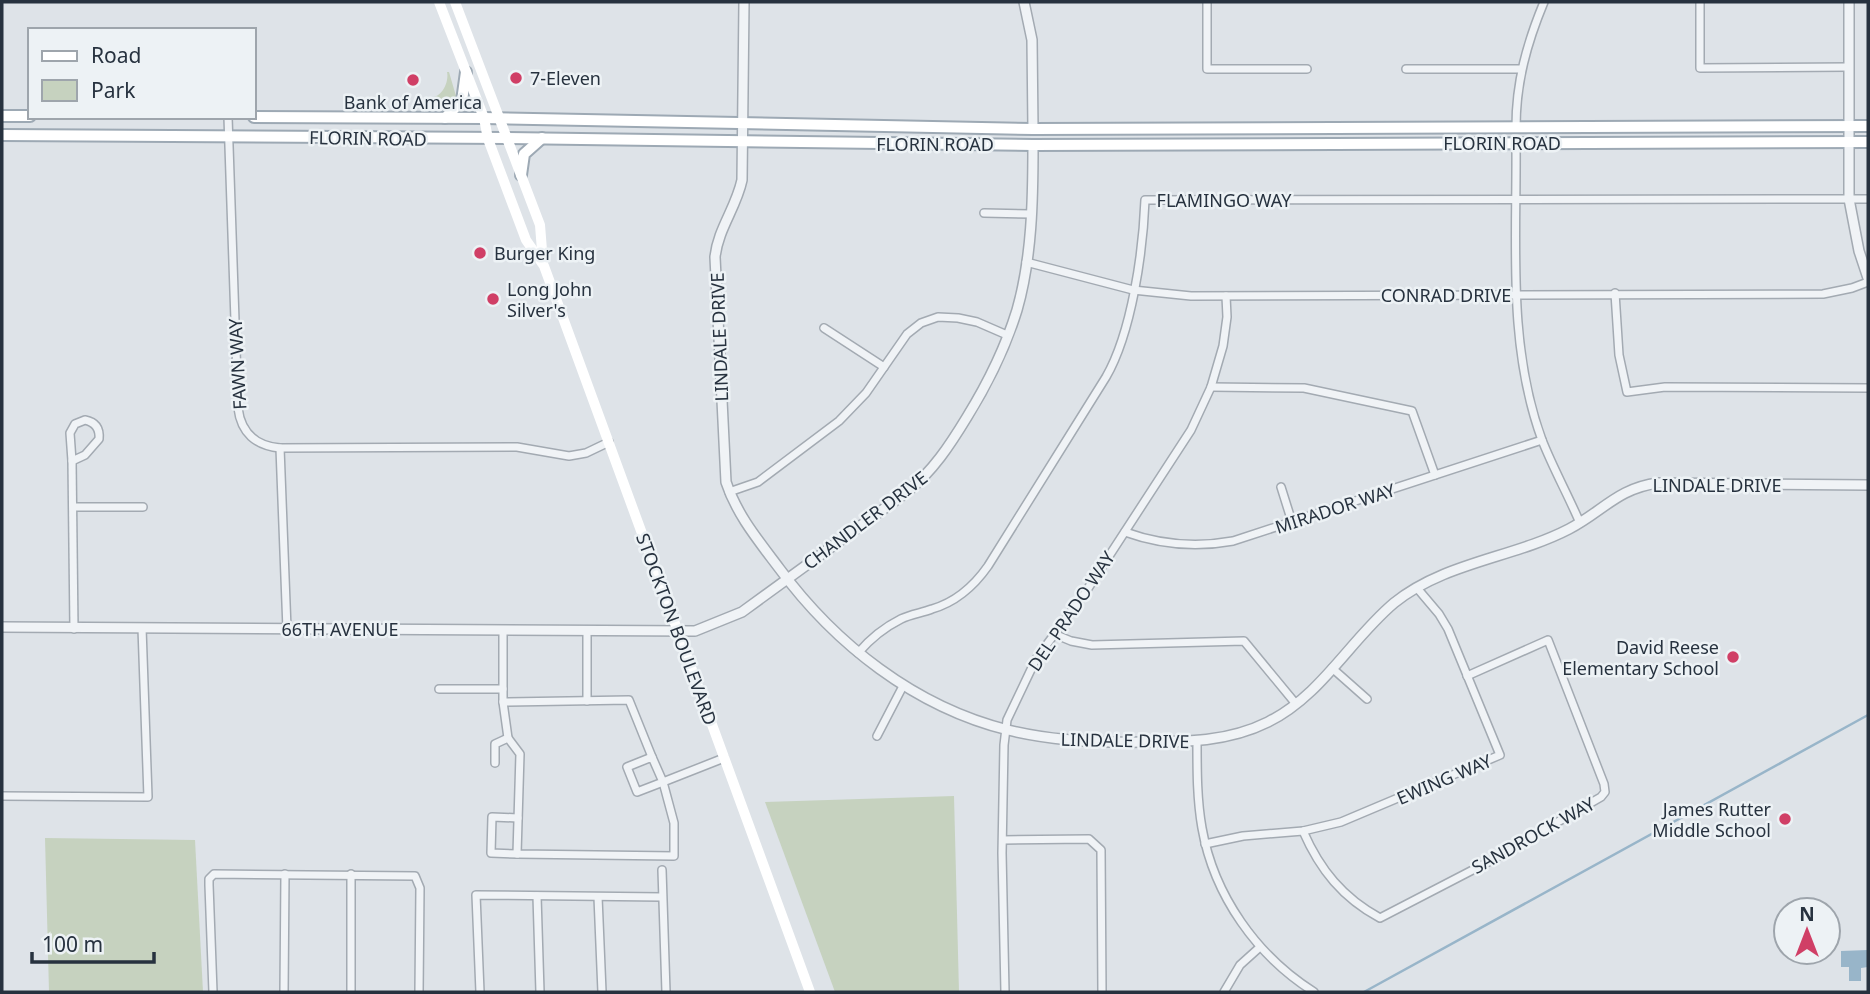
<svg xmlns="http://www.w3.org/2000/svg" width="1870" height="994" font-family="'Noto Sans',sans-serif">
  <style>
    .green { fill: #c6d2bf }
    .water { fill: #98b5c9 }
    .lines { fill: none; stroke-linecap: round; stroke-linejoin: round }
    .stream { stroke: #98b5c9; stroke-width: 2.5 }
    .minor-casing { stroke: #a3aab2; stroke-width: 10 }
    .tertiary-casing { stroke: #a3aab2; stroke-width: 12 }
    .primary-casing { stroke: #9da9b4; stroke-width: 14 }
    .minor { stroke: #f0f3f6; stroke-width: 7 }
    .tertiary { stroke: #f0f3f6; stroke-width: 9 }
    .secondary { stroke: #fff; stroke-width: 10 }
    .primary { stroke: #fff; stroke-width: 10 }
    .poi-dot { fill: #d03f66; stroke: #edf2f5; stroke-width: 2.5 }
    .labels { text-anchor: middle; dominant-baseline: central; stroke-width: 5; stroke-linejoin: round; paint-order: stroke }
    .poi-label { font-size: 18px; fill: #27323f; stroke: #edf2f5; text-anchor: start }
    .street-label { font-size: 18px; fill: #27323f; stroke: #edf2f5 }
  </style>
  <rect width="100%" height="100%" fill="#dee3e8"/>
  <g class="green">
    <path d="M447 72H449L456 96 449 103H433L436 100 434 97C444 94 449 80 447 72Z"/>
    <polygon points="954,796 959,992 835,992 765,802"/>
    <polygon points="45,838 195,840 203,992 49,992"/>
  </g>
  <polygon class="water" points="1868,950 1868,967 1861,968 1861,981 1849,981 1849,967 1841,967 1841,951"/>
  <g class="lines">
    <polyline class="stream" points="1364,992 1868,715"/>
    <defs>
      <g id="minor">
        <polyline points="1207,2 1207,69 1307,69"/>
        <polyline points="1700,2 1700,68 1849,67"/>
        <polyline points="1406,69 1521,69"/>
        <path d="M228 117 238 408C241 433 256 446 280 448L517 447 569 456 586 453 609 442"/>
        <path d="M1516 127C1516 82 1527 43 1544 2"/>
        <path d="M1516 144C1517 242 1507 345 1542 440 1553 468 1568 495 1580 523"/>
        <polyline points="984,213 1031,214"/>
        <polyline points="1026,262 1133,290 1191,296 1823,294 1852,288 1868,282"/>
        <polyline points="1615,293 1619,355 1627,392 1665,387 1868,388"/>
        <polyline points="824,328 884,367"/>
        <polyline points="1211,387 1304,388 1412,411 1435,475"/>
        <path d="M85 420C95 422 100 428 99 439L85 455 72 461 70 433 75 424Z"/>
        <polyline points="280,448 287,629"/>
        <polyline points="72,461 74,629"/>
        <polyline points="1281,487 1292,522"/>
        <polyline points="729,492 758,482 839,421 866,393 907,334 921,323 938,317 958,318 977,322 1007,335"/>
        <polyline points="73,507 143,507"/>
        <path d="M1125 532C1161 545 1195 548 1233 541L1542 440"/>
        <polyline points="503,630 503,702 629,700 652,757"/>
        <polyline points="587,630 587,701"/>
        <polyline points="1054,634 1071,641 1092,645 1244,641 1296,704"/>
        <path d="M858 653C870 639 885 627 901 619 911 614 922 613 932 609 956 602 974 586 988 566L1106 377C1132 332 1143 251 1145 200L1868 199"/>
        <polyline points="1332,668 1367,699"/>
        <polyline points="439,689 503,689"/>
        <polyline points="503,702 508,738"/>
        <polyline points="877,736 903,686"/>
        <path d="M1197 742C1197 771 1197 800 1202 828 1214 896 1257 956 1314 992"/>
        <polygon points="652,757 663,782 637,792 627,767"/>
        <polyline points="495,763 495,744 508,738 520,754 517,854 674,856 674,823 663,782 724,758"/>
        <polyline points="2,796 148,797 142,628"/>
        <path d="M1303 831C1320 870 1343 898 1380 918L1490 861 1601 797 1605 792 1604 784 1548 640 1467 676"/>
        <polyline points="1003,840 1089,839 1101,850 1102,992"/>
        <polyline points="1205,844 1243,836 1303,831 1341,822 1500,755 1448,629 1439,614 1417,588"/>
        <polyline points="517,854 491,853 492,817 518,818"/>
        <polyline points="662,870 666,992"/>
        <polyline points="537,896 540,992"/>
        <polyline points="598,897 602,992"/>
        <polyline points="213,992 209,885 209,879 214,874 415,876 420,888 419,992"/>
        <polyline points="284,992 285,874"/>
        <polyline points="351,992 351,874"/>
        <polyline points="480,992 476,895 662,897"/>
        <polyline points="1005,992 1002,853 1004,745 1007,720 1036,659 1085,593 1191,430 1211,387 1223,346 1227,317 1226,296"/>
        <polyline points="1224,992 1240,965 1260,947"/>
      </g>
      <g id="tertiary">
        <path d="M744 2 742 180C736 208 718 229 715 257L726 482C737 515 758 540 779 568 835 644 915 707 1008 730 1053 741 1097 743 1142 742 1186 742 1228 742 1268 722 1321 696 1350 640 1394 603 1445 562 1513 558 1569 529 1602 512 1618 488 1658 483L1868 485"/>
        <polyline points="1024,2 1032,40 1033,129"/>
        <polyline points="1849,2 1849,199 1859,251 1868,278"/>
        <path d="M2 627 695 631 742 612 907 492C933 471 950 445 967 417 988 383 1005 349 1017 310 1032 258 1033 199 1033 145"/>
      </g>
      <g id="primary">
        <polyline points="2,116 30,116"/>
        <polyline points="254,117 484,118 1033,129 1868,126"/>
        <polyline points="445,118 462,101 466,72"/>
        <polyline points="2,135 506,138 1033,145 1868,142"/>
        <polyline points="521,175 524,154 542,138"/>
      </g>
    </defs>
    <use href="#minor" class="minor-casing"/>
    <use href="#tertiary" class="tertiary-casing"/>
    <use href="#primary" class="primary-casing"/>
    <use href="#minor" class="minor"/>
    <use href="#tertiary" class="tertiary"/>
    <g class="secondary">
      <polyline points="439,2 484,118 488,139 526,240 544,266 810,992"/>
      <polyline points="455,2 540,225 543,263"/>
    </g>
    <use href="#primary" class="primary"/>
  </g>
  <g class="poi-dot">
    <circle cx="516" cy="78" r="7"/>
    <circle cx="413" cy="80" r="7"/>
    <circle cx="480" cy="253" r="7"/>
    <circle cx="493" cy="299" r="7"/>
    <circle cx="1733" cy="657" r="7"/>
    <circle cx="1785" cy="819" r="7"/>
  </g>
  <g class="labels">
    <g class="poi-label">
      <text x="530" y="78">7-Eleven</text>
      <text x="413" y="102" text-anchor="middle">Bank of America</text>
      <text x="494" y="253">Burger King</text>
      <text x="507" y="289">Long John<tspan x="507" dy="21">Silver's</tspan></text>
      <text x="1719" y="647" text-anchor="end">David Reese<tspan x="1719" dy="21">Elementary School</tspan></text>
      <text x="1771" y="809" text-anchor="end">James Rutter<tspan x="1771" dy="21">Middle School</tspan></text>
    </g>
    <g class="street-label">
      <text transform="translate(368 138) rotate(1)">FLORIN ROAD</text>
      <text x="1502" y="143">FLORIN ROAD</text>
      <text x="935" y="144">FLORIN ROAD</text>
      <text x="1224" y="200">FLAMINGO WAY</text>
      <text x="1446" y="295">CONRAD DRIVE</text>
      <text transform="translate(719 337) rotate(-92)">LINDALE DRIVE</text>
      <text transform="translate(237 364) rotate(-93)">FAWN WAY</text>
      <text x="1717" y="485">LINDALE DRIVE</text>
      <text transform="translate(1335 508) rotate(-18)">MIRADOR WAY</text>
      <text transform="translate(865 520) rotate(-37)">CHANDLER DRIVE</text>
      <text transform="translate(1071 611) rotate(-56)">DEL PRADO WAY</text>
      <text x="340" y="629">66TH AVENUE</text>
      <text transform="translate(677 629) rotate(70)">STOCKTON BOULEVARD</text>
      <text transform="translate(1125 740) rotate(1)">LINDALE DRIVE</text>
      <text transform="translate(1444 779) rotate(-23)">EWING WAY</text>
      <text transform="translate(1533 835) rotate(-29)">SANDROCK WAY</text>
    </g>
  </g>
  <rect width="1870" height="994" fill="none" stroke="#27323f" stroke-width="7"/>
  <rect x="28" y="28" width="228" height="91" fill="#edf2f5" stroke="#9ea5ac" stroke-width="2"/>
  <rect x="42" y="51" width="35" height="10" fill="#ffffff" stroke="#9ea5ac" stroke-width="2"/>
  <text x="91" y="63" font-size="21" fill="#27323f">Road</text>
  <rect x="42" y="80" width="35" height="21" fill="#c6d2bf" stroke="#9ea5ac" stroke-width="2"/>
  <text x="91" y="98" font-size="21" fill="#27323f">Park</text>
  <g transform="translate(1807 931)"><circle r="33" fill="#edf2f5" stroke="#9ea5ac" stroke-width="2"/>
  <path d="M0-5L12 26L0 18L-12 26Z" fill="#d03f66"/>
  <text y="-10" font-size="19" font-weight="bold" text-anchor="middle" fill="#27323f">N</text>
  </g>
  <path d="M32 952v10h122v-10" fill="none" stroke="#27323f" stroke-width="3.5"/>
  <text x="42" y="952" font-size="21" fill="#27323f" stroke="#edf2f5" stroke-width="5" paint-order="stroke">100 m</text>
</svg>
